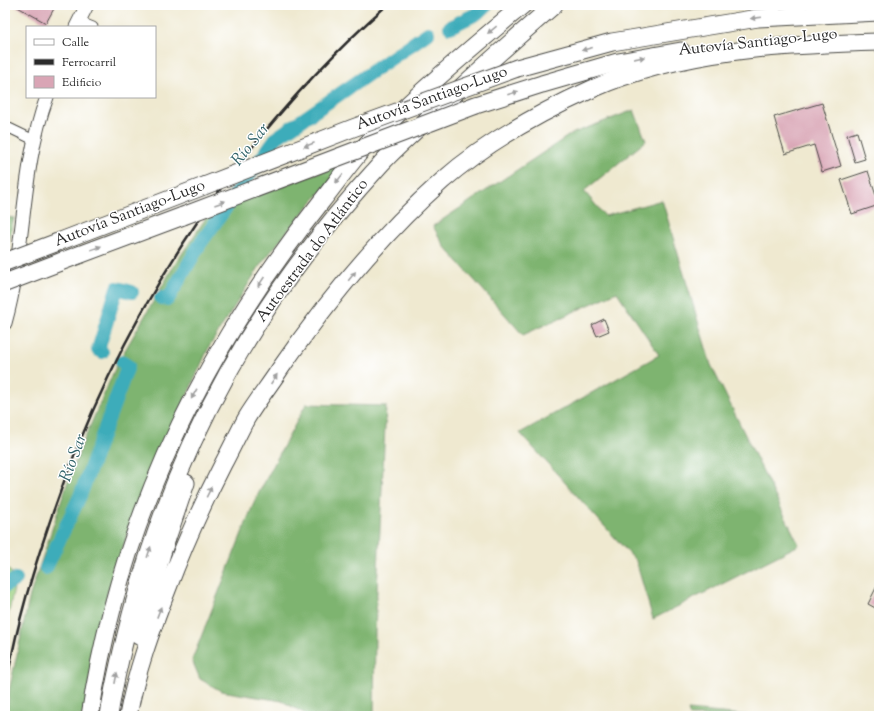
<svg xmlns="http://www.w3.org/2000/svg" width="884" height="721" font-family="'Sorts Mill Goudy',serif">
  <style>
    .green { fill: #9ed282; stroke: #647e56 }
    .forest { fill: #7eb470; stroke: #54704e }
    .lines { fill: none; stroke-linecap: round; stroke-linejoin: round }
    .river { stroke: #3dacba; stroke-width: 14 }
    .building { fill: #d9a5b5 }
    .street-casing { stroke: #484844; stroke-width: 11 }
    .secondary-casing { stroke: #484844; stroke-width: 15 }
    .highway-casing { stroke: #484844; stroke-width: 19 }
    .street { stroke: #fff; stroke-width: 9 }
    .secondary { stroke: #fff; stroke-width: 13 }
    .highway { stroke: #fff; stroke-width: 17 }
    .rail { stroke: #2b2b2b; stroke-width: 2.5 }
    .highway-bridge-casing { stroke: #484844; stroke-width: 19; stroke-linecap: butt }
    .highway-bridge { stroke: #fff; stroke-width: 17 }
    .oneway { fill: #a0a0a0 }
    .labels { text-anchor: middle; dominant-baseline: central; stroke-width: 3; stroke-linejoin: round; paint-order: stroke }
    .street-label { font-size: 16px; fill: #2b2b2b; stroke: #fff }
    .water-label { font-size: 17px; font-style: italic; fill: #33656b; stroke: #fff }
  </style>
  <rect width="100%" height="100%" fill="#fff"/>
  <filter id="ink" filterUnits="userSpaceOnUse"><feTurbulence type="fractalNoise" baseFrequency=".025" numOctaves="2"/><feDisplacementMap in="SourceGraphic" scale="8" xChannelSelector="R" yChannelSelector="G"/><feConvolveMatrix kernelMatrix="1 2 1 2 8 2 1 2 1" color-interpolation-filters="sRGB"/></filter>
  <filter id="wash" filterUnits="userSpaceOnUse"><feTurbulence type="fractalNoise" baseFrequency=".012" numOctaves="4" result="noise"/><feDisplacementMap in="SourceGraphic" scale="16" xChannelSelector="R" yChannelSelector="G"/><feGaussianBlur stdDeviation="0.9" result="paint"/><feColorMatrix in="noise" values="0 0 0 0 0 0 0 0 0 0 0 0 0 0 0 0 0 1.4 0 .05"/><feComposite in="paint" operator="in"/></filter>
  <g filter="url(#wash)">
    <rect width="100%" height="100%" fill="#efe9d0"/>
    <polygon class="green" points="5,565 16,579 5,630"/>
    <g class="forest">
      <polygon points="634,110 646,141 584,191 605,216 662,200 711,365 799,545 653,619 636,561 520,433 659,355 617,292 523,335 444,246 433,226 571,134"/>
      <polygon points="349,161 304,211 261,264 209,347 139,502 108,591 99,629 84,716 6,716 10,686 30,595 67,484 84,440 117,364 172,269 209,213"/>
      <polygon points="5,217 14,218 7,250 5,251"/>
      <polygon points="306,404 386,406 375,632 374,716 309,716 282,701 221,691 200,679 192,660 255,500"/>
      <polygon points="688,710 756,716 690,716"/>
    </g>
    <g class="lines">
      <g class="river">
        <polyline points="450,27 476,14 487,5"/>
        <polyline points="161,298 168,299 200,244 276,138 428,33"/>
        <polyline points="102,352 98,350 117,288 132,292"/>
        <polyline points="46,568 80,496 128,366 122,362"/>
        <polyline points="5,586 16,579"/>
      </g>
    </g>
    <g id="blocks">
      <g class="building">
        <polygon points="14,5 56,5 46,23"/>
        <polygon points="822,103 841,166 822,172 814,145 785,154 774,117"/>
        <polygon points="857,132 865,159 855,162 847,135"/>
        <polygon points="868,171 879,205 852,214 841,180"/>
        <polygon points="604,319 609,331 597,336 592,325"/>
        <polygon points="879,582 879,610 868,604"/>
      </g>
    </g>
  </g>
  <g filter="url(#ink)">
    <use href="#blocks" fill-opacity="0" stroke="#484844" stroke-width="1"/>
    <g class="lines">
      <defs>
        <g id="street">
          <polyline points="78,21 93,27"/>
          <polyline points="5,126 34,140"/>
        </g>
        <g id="secondary">
          <polyline points="76,27 87,5"/>
          <path d="M5 323C26 249 20 170 47 97"/>
        </g>
        <g id="highway">
          <polyline points="517,68 612,42 758,18 879,12"/>
          <polyline points="476,105 542,84 618,62 681,51"/>
          <polyline points="58,242 204,186"/>
          <polyline points="60,262 183,216"/>
          <polyline points="139,636 162,553 186,483"/>
          <path d="M90 716C119 523 200 354 321 202 336 183 350 163 366 145 377 132 391 121 403 109 442 73 482 39 523 5"/>
          <path d="M109 716C114 680 123 646 132 611 178 439 259 297 379 166 394 149 412 134 429 118 469 79 511 42 554 5"/>
          <path d="M128 716C136 672 151 631 167 590 183 547 202 505 223 464 231 449 238 434 246 419 256 402 269 386 280 369 327 301 380 236 442 181 484 144 541 112 592 89 683 49 782 45 879 42"/>
        </g>
      </defs>
      <use href="#street" class="street-casing"/>
      <use href="#secondary" class="secondary-casing"/>
      <use href="#highway" class="highway-casing"/>
      <use href="#street" class="street"/>
      <use href="#secondary" class="secondary"/>
      <use href="#highway" class="highway"/>
      <path class="rail" d="M5 694C13 639 29 583 47 530 113 329 228 146 387 5"/>
      <defs>
        <g id="highway-bridge">
          <polyline points="204,186 353,128 517,68"/>
          <polyline points="183,216 476,105"/>
          <polyline points="5,262 58,242"/>
          <polyline points="5,283 60,262"/>
        </g>
      </defs>
      <use href="#highway-bridge" class="highway-bridge-casing"/>
      <use href="#highway-bridge" class="highway-bridge"/>
    </g>
    <defs><path id="oneway-solid" d="M-6-.8H1V-3.2L6.5 0L1 3.2V.8H-6Z"/></defs>
    <g class="oneway">
      <use href="#oneway-solid" transform="translate(756 18) rotate(173)"/>
      <use href="#oneway-solid" transform="translate(492 30) rotate(141)"/>
      <use href="#oneway-solid" transform="translate(587 49) rotate(165)"/>
      <use href="#oneway-solid" transform="translate(639 58) rotate(-11)"/>
      <use href="#oneway-solid" transform="translate(513 93) rotate(-18)"/>
      <use href="#oneway-solid" transform="translate(309 145) rotate(159)"/>
      <use href="#oneway-solid" transform="translate(339 179) rotate(128)"/>
      <use href="#oneway-solid" transform="translate(220 203) rotate(-20)"/>
      <use href="#oneway-solid" transform="translate(96 248) rotate(-20)"/>
      <use href="#oneway-solid" transform="translate(352 276) rotate(-51)"/>
      <use href="#oneway-solid" transform="translate(261 282) rotate(124)"/>
      <use href="#oneway-solid" transform="translate(274 379) rotate(-56)"/>
      <use href="#oneway-solid" transform="translate(194 394) rotate(119)"/>
      <use href="#oneway-solid" transform="translate(209 492) rotate(-63)"/>
      <use href="#oneway-solid" transform="translate(149 552) rotate(-72)"/>
      <use href="#oneway-solid" transform="translate(159 612) rotate(-69)"/>
      <use href="#oneway-solid" transform="translate(116 678) rotate(-79)"/>
    </g>
  </g>
  <g class="labels">
    <g class="street-label">
      <text transform="translate(758 43) rotate(-6)">Autovía Santiago-Lugo</text>
      <text transform="translate(432 99) rotate(-20)">Autovía Santiago-Lugo</text>
      <text transform="translate(130 214) rotate(-21)">Autovía Santiago-Lugo</text>
      <text transform="translate(313 251) rotate(-53)">Autoestrada do Atlántico</text>
    </g>
    <g class="water-label">
      <text transform="translate(251 145) rotate(-51)">Río Sar</text>
      <text transform="translate(74 458) rotate(-70)">Río Sar</text>
    </g>
  </g>
  <rect width="884" height="721" fill="none" stroke="#fff" stroke-width="20"/>
  <rect x="26" y="26" width="130" height="72" fill="#ffffff" stroke="#aaaaaa"/>
  <rect x="34" y="39" width="20" height="6" fill="#ffffff" stroke="#aaaaaa"/>
  <text x="62" y="46" font-size="12" fill="#2b2b2b">Calle</text>
  <rect x="34" y="59" width="20" height="6" fill="#2b2b2b" stroke="#aaaaaa"/>
  <text x="62" y="66" font-size="12" fill="#2b2b2b">Ferrocarril</text>
  <rect x="34" y="76" width="20" height="12" fill="#d9a5b5" stroke="#aaaaaa"/>
  <text x="62" y="86" font-size="12" fill="#2b2b2b">Edificio</text>
</svg>
